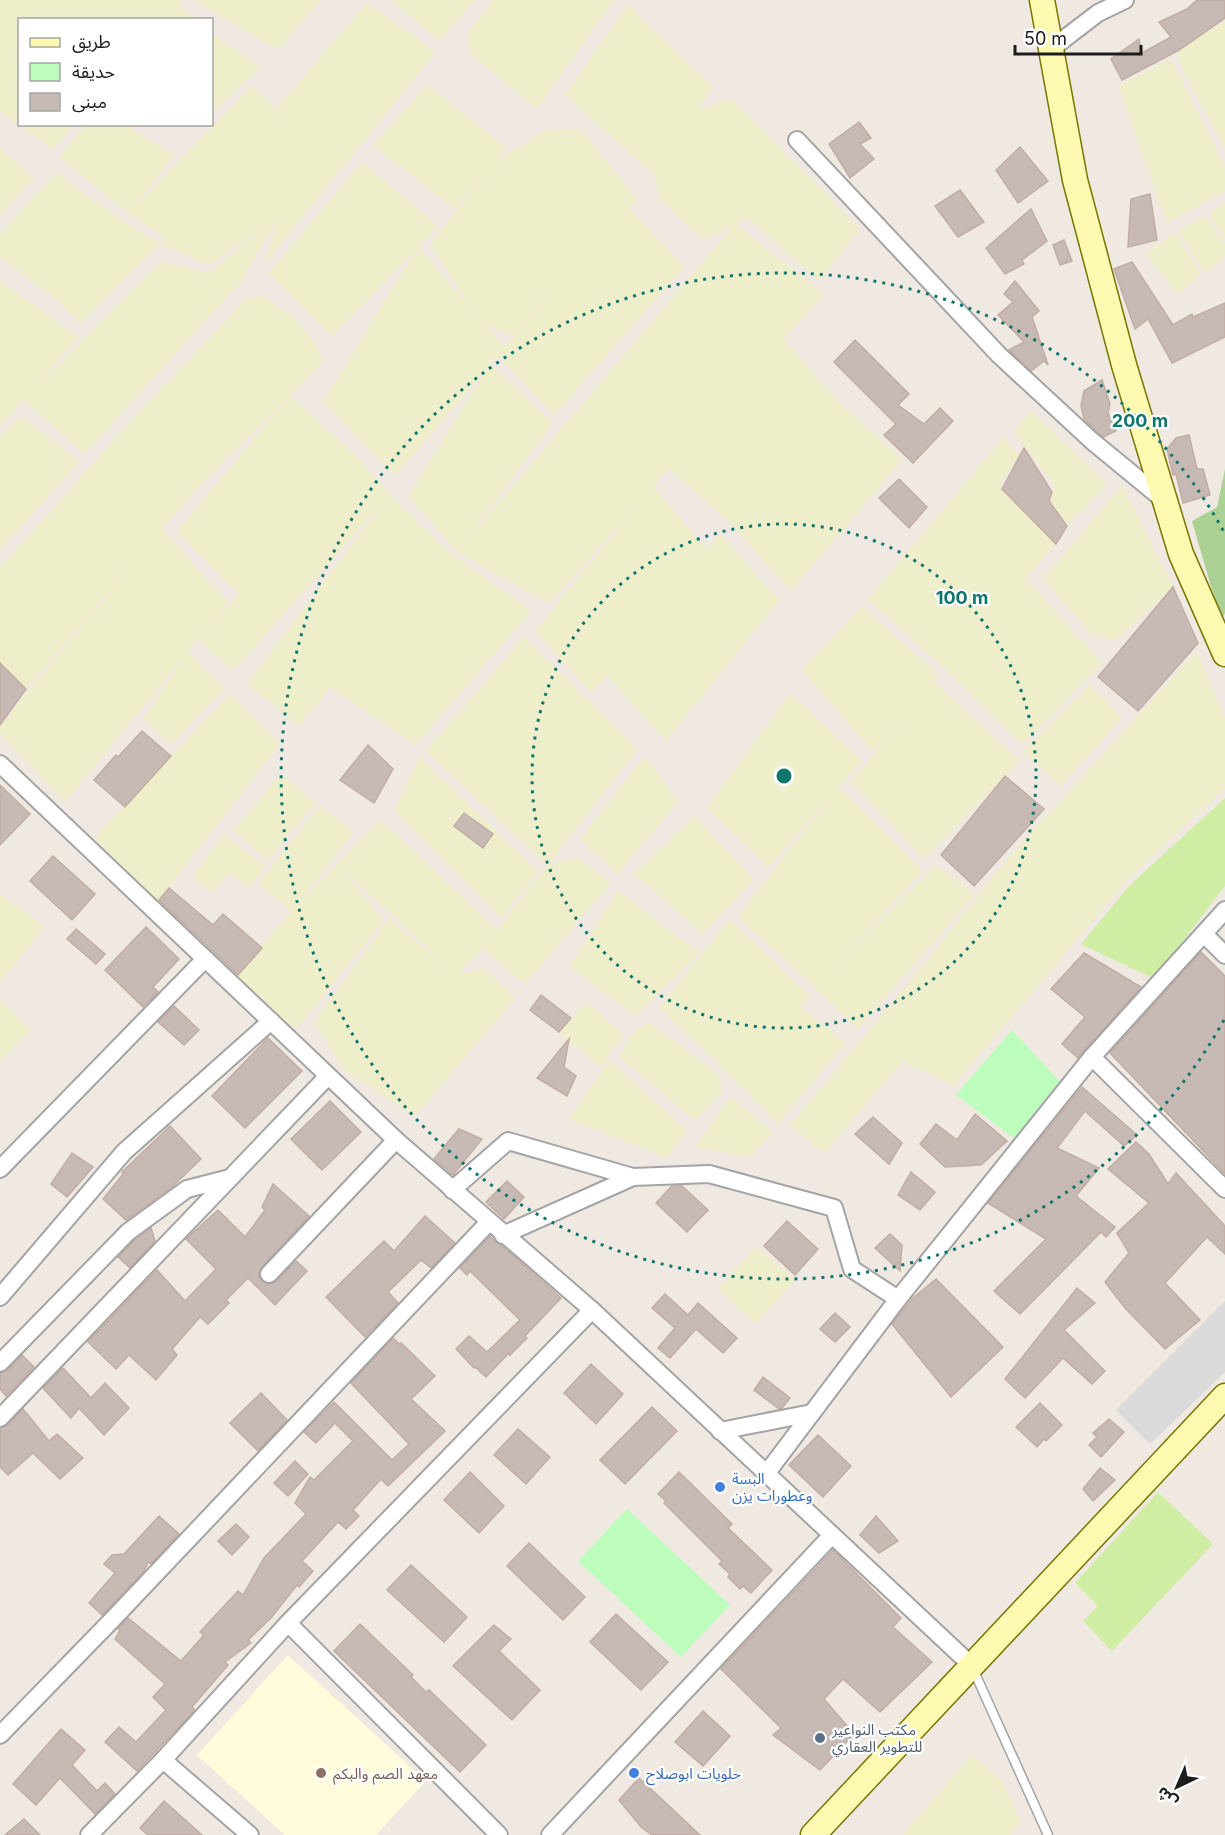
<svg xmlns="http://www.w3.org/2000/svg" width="1225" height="1835" font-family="Inter,'Noto Sans Arabic',sans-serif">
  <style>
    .residential { fill: #dbdada }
    .education { fill: #fffbdb }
    .farmland { fill: #efeecb; fill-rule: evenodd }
    .grass { fill: #d0eda4 }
    .forest { fill: #acd194 }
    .park { fill: #bdfdbb }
    .building { fill: #c7bab5; stroke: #c1ada3; stroke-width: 1.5 }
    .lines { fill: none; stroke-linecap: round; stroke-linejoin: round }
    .lane-casing { stroke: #a4a4a4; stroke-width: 11 }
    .street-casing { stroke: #a4a4a4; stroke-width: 20 }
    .secondary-casing { stroke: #787700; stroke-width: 27 }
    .lane { stroke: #fff; stroke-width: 8 }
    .street { stroke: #fff; stroke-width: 16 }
    .secondary { stroke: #fdf9b1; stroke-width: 24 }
    .ring { fill: none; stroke: #0f766e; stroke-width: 3; stroke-dasharray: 3 6 }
    .shop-dot { fill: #3f7fe0; stroke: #fff; stroke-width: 2 }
    .service-dot { fill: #5c6f8a; stroke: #fff; stroke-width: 2 }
    .education-dot { fill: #8d6e63; stroke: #fff; stroke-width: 2 }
    .labels { text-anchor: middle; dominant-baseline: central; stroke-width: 4.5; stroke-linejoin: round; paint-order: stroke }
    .shop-label { font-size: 15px; fill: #366cbe; stroke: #fff; text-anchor: start }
    .service-label { font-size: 15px; fill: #4e5e75; stroke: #fff; text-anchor: start }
    .education-label { font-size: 15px; fill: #785e54; stroke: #fff; text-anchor: start }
    .centre { fill: #0f766e; stroke: #fff; stroke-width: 3 }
    .ring-label { font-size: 18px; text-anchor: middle; font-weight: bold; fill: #0f766e; stroke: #fff; stroke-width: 4.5; stroke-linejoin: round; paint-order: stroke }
  </style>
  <rect width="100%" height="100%" fill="#efe9e2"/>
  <polygon class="residential" points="1225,1301 1225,1372 1150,1444 1116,1410"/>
  <polygon class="education" points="288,1655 426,1781 376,1835 285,1835 197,1755"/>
  <g class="farmland">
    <polygon points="0,0 183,0 179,5 193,19 20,20 20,124 74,125 53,149 0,112"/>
    <polygon points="200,0 321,0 278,50 198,3"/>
    <polygon points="391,0 474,0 440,41"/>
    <polygon points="492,0 614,0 537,109 469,53 468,33"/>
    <polygon points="367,3 436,52 264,265 278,218 241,282 85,454 23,400 0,426 0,280 78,337 33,390 161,262 209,273 270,223 209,265 160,244 81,324 56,299 0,257 0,234 56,173 121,220 160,244 165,238 128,213 59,157 86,125 126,125 174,155 134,207 252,86 275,108 267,119"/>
    <path d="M628 5 713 87 698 110 731 99 860 229 820 281 747 218 736 224 824 294 784 339 837 400 902 460 791 591 729 522 669 469 653 486 707 549 720 534 780 600 666 741 607 676 591 693 535 631 639 503 549 604 457 552 408 496 487 369 395 476 323 402 416 250 332 336 269 273 362 162 438 226 419 247 470 307 430 244 484 175 454 209 373 145 427 85 507 148 497 161 546 130 581 129 637 200 630 209 685 267 554 415 498 356 490 364 553 423 466 541 734 225 703 240 661 200 653 174 565 95ZM553 292 505 347 485 325 514 335Z"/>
    <polygon points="1225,21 1225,149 1178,61 1179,50"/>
    <polygon points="212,34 261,67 212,114"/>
    <polygon points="1171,59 1225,167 1225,191 1167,224 1118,86"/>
    <polygon points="0,149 34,178 0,215"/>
    <polygon points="1225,203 1225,239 1209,213"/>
    <polygon points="1205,215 1225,244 1225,256 1205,273 1179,231"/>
    <polygon points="1176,233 1201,274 1178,295 1145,253"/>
    <path d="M248 297H264L294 317 318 347 323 362 290 396 362 461 390 495 443 547 531 611 416 745 330 688 299 726 247 684 383 503 233 671 198 639 188 651 224 689 171 745 143 719 183 658 65 802 0 734V726L128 570 26 689 0 663V568L130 422ZM284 402 177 532 239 594 208 628 228 602 162 529 202 483Z"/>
    <polygon points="1031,410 1107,484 1067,526 1046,498 1055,487 1014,432"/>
    <polygon points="20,416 80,461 0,550 0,438"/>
    <polygon points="1004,437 1020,457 999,485 1056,544 1026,578 1102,663 1023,745 945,669 868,599"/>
    <polygon points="1122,485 1173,587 1115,641 1092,635 1043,579"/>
    <polygon points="862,607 939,675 934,681 1020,761 924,859 851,782 902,719 873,752 802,670"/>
    <polygon points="524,637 638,749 548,865 578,858 611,883 525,984 482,949 459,974 484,968 516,998 415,1116 344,1070 314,1022 389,919 447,966 342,869 384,921 296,1029 229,981 292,911 258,884 320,806 354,832 297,905 381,820 497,930 547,865 426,751"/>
    <polygon points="1197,651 1225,718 1225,788 1126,881 954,1086 903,1062 824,1153 790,1125 907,985 1010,856"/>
    <polygon points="1090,684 1122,718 1061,786 1023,752"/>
    <polygon points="790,693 862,761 839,787 923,871 834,966 936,865 975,894 858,1029 738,916 829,799 769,867 707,808"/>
    <polygon points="230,694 280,744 156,904 94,838"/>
    <polygon points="645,756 678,802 618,874 580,839"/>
    <polygon points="420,757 538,872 502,918 394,811"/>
    <polygon points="281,774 316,803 268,860 233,831"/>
    <polygon points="695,816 754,880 703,934 634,874"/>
    <polygon points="224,835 266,866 249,889 229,873 213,893 192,877"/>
    <polygon points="618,891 700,953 636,1016 569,967"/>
    <polygon points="1,894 45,927 0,983 0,895"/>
    <polygon points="730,919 810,996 800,1007 846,1043 778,1124 733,1078 659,1007"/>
    <polygon points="0,1001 31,1031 0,1062"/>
    <polygon points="587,1002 623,1035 600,1067 559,1032"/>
    <polygon points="648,1022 720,1075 722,1093 695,1120 620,1058 630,1036"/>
    <polygon points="609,1060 687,1131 667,1158 569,1119"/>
    <polygon points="731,1097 773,1133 750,1157 695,1147"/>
    <polygon points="757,1246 795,1280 756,1324 718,1289"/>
    <polygon points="972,1755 1002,1781 1021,1821 1011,1835 902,1835"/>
  </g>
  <g class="grass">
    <polygon points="1225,798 1225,886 1154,979 1081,944 1130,885"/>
    <polygon points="1158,1492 1213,1544 1112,1651 1083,1621 1098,1606 1075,1583"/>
  </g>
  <polygon class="forest" points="1225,469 1225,613 1221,621 1192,521 1217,507"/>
  <g class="park">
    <polygon points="1012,1030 1060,1082 1014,1138 956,1095"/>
    <polygon points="627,1509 730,1605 681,1657 578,1561"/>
  </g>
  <g class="building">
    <polygon points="1197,0 1225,0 1225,18 1179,50 1122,80 1111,59 1139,39 1142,53 1171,37 1159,22 1187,9"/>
    <polygon points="859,122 871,138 860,144 874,159 850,178 829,144"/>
    <polygon points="1020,147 1048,181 1018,203 996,170"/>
    <polygon points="960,190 984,222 958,237 935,206"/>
    <polygon points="1150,194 1157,240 1128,247 1131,199"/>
    <polygon points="1031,209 1047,241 1022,260 1024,264 1005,274 986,248"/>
    <polygon points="1064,240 1072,261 1060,265 1053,245"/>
    <polygon points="1132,262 1173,325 1192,314 1193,317 1225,303 1225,337 1172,363 1148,319 1135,329 1114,269"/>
    <polygon points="1015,281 1039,311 1032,317 1048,365 1044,361 1031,371 1009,350 1024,342 998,315 1013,302 1004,294"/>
    <polygon points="855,340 909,394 898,405 924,424 940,408 953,421 913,463 884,435 896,424 834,362"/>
    <polygon points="1102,380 1110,404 1108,413 1116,431 1103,437 1084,419 1081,406 1084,391"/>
    <polygon points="1189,435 1197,469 1203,469 1210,495 1183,503 1176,474 1173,475 1167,449 1176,438"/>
    <polygon points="1024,448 1052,492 1049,501 1067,526 1056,544 1002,489"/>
    <polygon points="899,479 927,507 909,528 879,498"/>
    <polygon points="1173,587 1198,643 1138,711 1098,677"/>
    <polygon points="0,663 26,689 0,725"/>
    <polygon points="142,731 171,756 125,807 94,780 116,755 118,757"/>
    <polygon points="368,745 393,769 374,803 340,780"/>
    <polygon points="1005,776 1044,809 974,886 941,855"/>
    <polygon points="0,785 30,814 0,845"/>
    <polygon points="464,813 493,834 483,848 454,826"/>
    <polygon points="53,856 95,894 72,920 30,881"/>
    <polygon points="169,888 213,925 223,914 262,948 238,975 159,900"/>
    <polygon points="146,927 179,959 153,987 158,992 143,1007 105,970"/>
    <polygon points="76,929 105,954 96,964 67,939"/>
    <polygon points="1201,952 1225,976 1225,1174 1110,1053"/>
    <polygon points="1084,953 1141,987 1078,1058 1062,1044 1085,1017 1051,989"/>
    <polygon points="541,995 571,1018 559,1032 530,1010"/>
    <polygon points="174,1006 199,1030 184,1045 158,1022"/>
    <polygon points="268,1038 302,1071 245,1128 212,1096"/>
    <polygon points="569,1039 564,1067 576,1076 567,1096 537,1078"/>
    <polygon points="1082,1087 1137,1135 1124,1146 1085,1111 1057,1148 1099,1168 1076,1196 1115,1227 1106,1237 1101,1232 1020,1314 994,1291 1046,1239 988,1203"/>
    <polygon points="330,1101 361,1132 322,1170 291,1139"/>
    <polygon points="975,1114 1007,1141 981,1165 945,1167 920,1144 936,1124 957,1140"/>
    <polygon points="873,1117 902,1143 889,1164 855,1134"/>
    <polygon points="170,1126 201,1159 173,1186 126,1220 103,1199 124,1173 122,1172"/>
    <polygon points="459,1129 482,1139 453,1175 434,1159"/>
    <polygon points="1136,1142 1149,1154 1168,1184 1176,1173 1225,1226 1225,1254 1207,1237 1165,1283 1200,1320 1165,1349 1125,1308 1105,1282 1129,1253 1117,1233 1149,1203 1108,1169"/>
    <polygon points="72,1153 93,1167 67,1197 51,1184"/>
    <polygon points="911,1172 935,1192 920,1210 898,1195"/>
    <polygon points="507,1181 524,1197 504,1219 486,1202"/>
    <polygon points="273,1184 309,1216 259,1271 259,1278 267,1284 276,1282 296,1261 307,1271 275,1305 248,1278 226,1300 229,1303 208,1324 200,1317 172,1349 177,1355 156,1380 129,1355 116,1369 88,1342 157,1270 185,1301 216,1269 186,1239 218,1210 245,1237 265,1210 262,1207"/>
    <polygon points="672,1186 682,1186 708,1210 687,1232 656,1203"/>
    <polygon points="425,1216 455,1243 431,1268 421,1260 388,1292 398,1303 365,1337 326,1297 384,1241 394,1251"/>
    <polygon points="787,1221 818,1249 795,1275 764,1246"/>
    <polygon points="151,1228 155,1241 130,1268 118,1257 135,1240"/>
    <polygon points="890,1234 902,1245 900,1271 875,1248"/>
    <polygon points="490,1236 496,1243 501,1245 561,1298 525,1336 527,1338 510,1355 509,1353 486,1377 475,1367 474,1368 456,1349 469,1336 487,1352 520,1320 470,1271 467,1275 460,1268"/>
    <polygon points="936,1279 1003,1347 951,1397 892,1324 913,1298"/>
    <polygon points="1077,1288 1095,1303 1064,1330 1105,1371 1092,1384 1063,1358 1025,1398 1005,1379"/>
    <polygon points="665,1294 688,1315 698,1303 737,1338 723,1353 696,1329 670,1358 658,1348 675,1328 652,1308"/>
    <polygon points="835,1313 850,1327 835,1342 820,1329"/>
    <polygon points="393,1338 399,1344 401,1343 435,1376 411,1399 445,1431 388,1486 381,1479 353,1510 359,1516 346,1529 338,1522 302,1561 313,1571 299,1587 297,1585 271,1618 248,1640 251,1643 225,1662 228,1665 192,1707 195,1710 137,1771 105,1742 119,1727 136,1742 166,1710 153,1697 165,1684 115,1639 120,1630 118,1629 128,1618 181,1661 204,1635 200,1632 238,1591 243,1595 264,1558 306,1514 295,1503 310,1477 314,1480 353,1441 335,1423 316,1443 304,1432 334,1402 392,1460 409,1444 351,1383"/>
    <polygon points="22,1355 34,1367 6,1396 0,1389 0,1373 8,1370"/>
    <polygon points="591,1364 623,1394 596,1424 564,1393"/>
    <polygon points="63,1368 91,1398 105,1383 129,1408 104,1435 79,1408 71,1418 43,1388"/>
    <polygon points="763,1377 790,1398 782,1408 779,1409 754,1390"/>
    <polygon points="261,1393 287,1420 258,1451 230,1423"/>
    <polygon points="1040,1403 1062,1425 1046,1441 1044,1439 1037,1447 1016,1427"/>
    <polygon points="652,1407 677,1431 625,1484 600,1460"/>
    <polygon points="23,1409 49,1441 57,1434 83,1458 60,1479 33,1453 8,1475 0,1467 0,1428 8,1425"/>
    <polygon points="1109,1419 1124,1432 1101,1457 1089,1445 1097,1437 1093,1433"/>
    <polygon points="518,1429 550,1457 526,1484 494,1455"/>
    <polygon points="818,1435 851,1466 823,1497 789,1465"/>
    <polygon points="295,1461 308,1474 288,1496 274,1483"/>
    <polygon points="1100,1468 1115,1480 1093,1501 1083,1489"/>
    <polygon points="470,1472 504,1506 479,1533 444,1500"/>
    <polygon points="679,1472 732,1524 728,1528 772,1570 751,1593 743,1586 740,1589 728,1577 730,1574 719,1564 722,1561 664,1503 666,1501 658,1494"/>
    <polygon points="159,1516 179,1534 151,1564 148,1562 144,1571 102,1615 89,1603 115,1573 104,1564 112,1555 124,1554"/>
    <polygon points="876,1516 898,1541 879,1553 860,1535"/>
    <polygon points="236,1524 249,1537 232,1555 218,1541"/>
    <polygon points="529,1543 585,1597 563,1620 507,1566"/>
    <polygon points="833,1550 901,1618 893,1627 932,1662 880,1712 843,1679 824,1699 854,1734 820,1770 773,1735 781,1728 721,1669"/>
    <polygon points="411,1565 467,1617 444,1642 387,1590"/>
    <polygon points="616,1614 668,1662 641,1690 590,1642"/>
    <polygon points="360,1624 413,1675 411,1677 426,1692 429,1690 486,1745 460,1772 334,1651"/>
    <polygon points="494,1625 511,1639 499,1651 540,1690 512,1720 453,1666"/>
    <polygon points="703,1711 730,1736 703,1766 675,1742"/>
    <polygon points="61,1729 85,1750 72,1765 97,1791 105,1783 115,1794 95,1814 60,1778 36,1805 13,1784"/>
    <polygon points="639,1778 700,1835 652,1835 641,1827 619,1800"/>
    <polygon points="164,1801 202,1835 148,1835 140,1828"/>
    <polygon points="24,1819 40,1835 5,1835"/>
  </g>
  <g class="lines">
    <defs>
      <polyline id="lane" points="973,1669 1048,1835"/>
      <g id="street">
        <polyline points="1051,49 1098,13 1125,0"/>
        <polyline points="797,140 999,355 1092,441 1165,501"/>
        <polyline points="0,764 396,1140 592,1310"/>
        <polyline points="1204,934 1225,955"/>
        <polyline points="1092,1057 1225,1189"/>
        <polyline points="0,1169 205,959"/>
        <polyline points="452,1190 508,1141 633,1177"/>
        <polyline points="503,1235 633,1177 709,1174 834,1208 852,1269 898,1299"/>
        <polyline points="269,1274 396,1140"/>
        <polyline points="0,1297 124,1152 271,1021"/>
        <polyline points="0,1363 128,1232 187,1189 230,1178"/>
        <polyline points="0,1418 328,1076"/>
        <polyline points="720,1431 812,1413 898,1299 1092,1057 1225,910"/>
        <polyline points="766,1474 812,1413"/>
        <polyline points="288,1623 499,1835"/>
        <polyline points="0,1735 110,1622 489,1222"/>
        <polyline points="163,1760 250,1835"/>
        <polyline points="89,1835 163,1760 288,1623 592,1310 971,1665"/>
        <polyline points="550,1835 832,1535"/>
      </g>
      <g id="secondary">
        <polyline points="1042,0 1075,180 1124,365 1181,554 1225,654"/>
        <polyline points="813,1835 1225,1396"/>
      </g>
    </defs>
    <use href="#lane" class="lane-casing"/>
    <use href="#street" class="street-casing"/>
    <use href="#secondary" class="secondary-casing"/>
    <use href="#lane" class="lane"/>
    <use href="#street" class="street"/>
    <use href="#secondary" class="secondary"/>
  </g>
  <g class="ring">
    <circle cx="784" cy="776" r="252"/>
    <path d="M1224 1020A503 503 0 1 1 1224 532"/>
  </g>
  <g class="shop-dot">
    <circle cx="720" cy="1487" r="6"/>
    <circle cx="634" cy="1773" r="6"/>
  </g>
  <circle class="service-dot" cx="820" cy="1738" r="6"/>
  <circle class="education-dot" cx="321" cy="1773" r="6"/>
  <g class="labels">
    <g class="shop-label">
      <text x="732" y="1478">البسة<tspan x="732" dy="17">وعطورات يزن</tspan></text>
      <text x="646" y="1773">حلويات ابوصلاح</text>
    </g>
    <g class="service-label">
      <text x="832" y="1729">مكتب النواعير<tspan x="832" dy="17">للتطوير العقاري</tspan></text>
    </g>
    <g class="education-label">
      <text x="333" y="1773">معهد الصم والبكم</text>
    </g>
  </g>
  <circle cx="784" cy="776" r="9" class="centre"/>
  <g class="ring-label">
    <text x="1140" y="427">200 m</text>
    <text x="962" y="604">100 m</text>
  </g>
  <rect x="18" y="18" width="195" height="108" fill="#ffffff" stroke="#a5a5a5" stroke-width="1.5"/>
  <rect x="30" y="38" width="30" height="9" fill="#fdf9b1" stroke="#a5a5a5" stroke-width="1.5"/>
  <text x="72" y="48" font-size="18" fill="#1d1d1d">طريق</text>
  <rect x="30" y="63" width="30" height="18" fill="#bdfdbb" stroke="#a5a5a5" stroke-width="1.5"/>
  <text x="72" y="78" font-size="18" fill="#1d1d1d">حديقة</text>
  <rect x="30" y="93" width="30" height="18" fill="#c7bab5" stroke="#a5a5a5" stroke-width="1.5"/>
  <text x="72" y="108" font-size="18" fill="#1d1d1d">مبنى</text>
  <g transform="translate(1177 1787) rotate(224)" stroke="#ffffff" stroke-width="4.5" paint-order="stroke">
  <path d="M0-4.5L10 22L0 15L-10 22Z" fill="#1d1d1d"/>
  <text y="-9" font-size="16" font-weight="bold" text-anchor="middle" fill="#1d1d1d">ش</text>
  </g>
  <path d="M1015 45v9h126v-9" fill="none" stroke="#1d1d1d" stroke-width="3"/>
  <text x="1024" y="45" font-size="18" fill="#1d1d1d" stroke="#ffffff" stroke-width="4.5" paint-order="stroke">50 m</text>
</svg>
